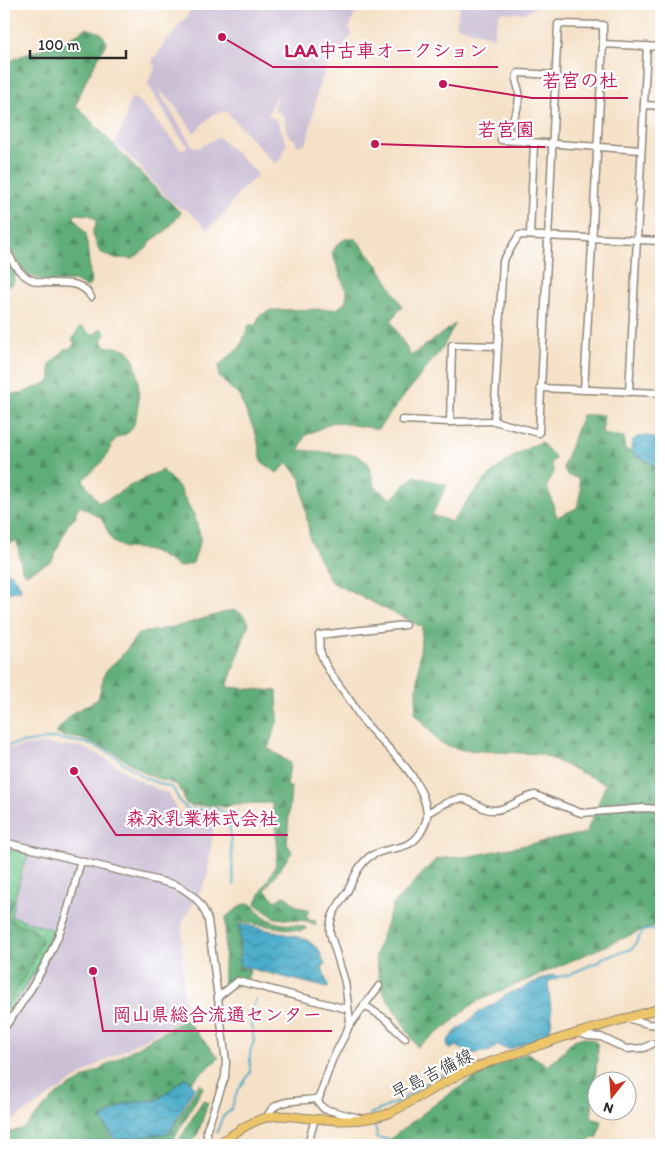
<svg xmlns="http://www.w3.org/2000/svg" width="665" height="1149" font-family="Itim,'Klee One',sans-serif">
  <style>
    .industrial { fill: #cbbfd5 }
    .grass { fill: url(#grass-dots); stroke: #4f7a5c }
    .forest { fill: url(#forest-firs); stroke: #446c52 }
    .water { fill: url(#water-waves); stroke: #3a6c7a }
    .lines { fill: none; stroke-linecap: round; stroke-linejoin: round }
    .stream { stroke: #4aacc9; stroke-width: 2 }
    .minor-casing { stroke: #908679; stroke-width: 9 }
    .major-casing { stroke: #908679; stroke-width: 10 }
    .minor { stroke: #fff; stroke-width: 6 }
    .major { stroke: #ecc569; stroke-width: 8 }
    .labels { text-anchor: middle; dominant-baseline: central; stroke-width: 4.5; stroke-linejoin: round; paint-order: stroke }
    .street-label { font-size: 18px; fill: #2b2b2b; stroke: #fff }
    .leader { fill: none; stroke: #c2185b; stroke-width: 2 }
    .callout-dot { fill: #c2185b; stroke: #fff; stroke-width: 2 }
    .callout-label { font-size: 19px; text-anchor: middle; font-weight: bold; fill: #c2185b; stroke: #fff; stroke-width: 4.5; stroke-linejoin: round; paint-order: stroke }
  </style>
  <defs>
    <pattern id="grass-dots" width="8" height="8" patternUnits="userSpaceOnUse" patternTransform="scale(1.25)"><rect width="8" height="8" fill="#73c98d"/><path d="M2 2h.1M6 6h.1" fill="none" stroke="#5fa373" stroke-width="1.8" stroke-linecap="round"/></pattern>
    <pattern id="forest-firs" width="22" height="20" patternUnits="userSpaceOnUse" patternTransform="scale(1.25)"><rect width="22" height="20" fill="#5ead78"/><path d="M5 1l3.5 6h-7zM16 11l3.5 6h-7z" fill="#4e8d63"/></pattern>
    <pattern id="water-waves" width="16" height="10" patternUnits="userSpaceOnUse" patternTransform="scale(1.25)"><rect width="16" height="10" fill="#4aacc9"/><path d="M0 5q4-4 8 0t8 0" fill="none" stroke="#3e8ca3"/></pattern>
  </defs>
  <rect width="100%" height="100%" fill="#fff"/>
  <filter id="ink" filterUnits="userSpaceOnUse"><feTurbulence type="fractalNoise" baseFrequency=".02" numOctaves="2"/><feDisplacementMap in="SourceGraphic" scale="10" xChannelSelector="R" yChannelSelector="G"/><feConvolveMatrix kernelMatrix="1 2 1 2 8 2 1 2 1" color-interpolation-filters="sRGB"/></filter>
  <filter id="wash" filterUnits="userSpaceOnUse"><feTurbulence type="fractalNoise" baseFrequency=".0096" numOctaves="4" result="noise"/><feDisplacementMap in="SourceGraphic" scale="20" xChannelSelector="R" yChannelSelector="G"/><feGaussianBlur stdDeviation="1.12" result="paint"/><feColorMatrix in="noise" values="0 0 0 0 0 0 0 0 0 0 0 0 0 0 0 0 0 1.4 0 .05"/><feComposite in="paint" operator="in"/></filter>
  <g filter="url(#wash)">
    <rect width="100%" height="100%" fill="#f5e1c7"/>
    <g class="industrial">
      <polygon points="193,4 360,4 361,8 356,11 349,29 352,33 350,39 342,49 334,55 324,73 319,86 307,142 302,145 296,145 296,141 289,136 286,130 285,120 281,114 274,110 277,96 275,96 268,115 277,120 286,142 286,147 280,160 276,163 272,161 226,111 213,114 194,133 174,105 156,86 192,146 198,148 219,137 256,172 257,176 239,192 226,212 207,229 186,209 182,209 173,203 153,183 141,168 115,144 124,124 129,103 132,97 142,104 180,149 186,148 187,145 175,130 148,84 149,80 156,67 152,63 153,58 157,55 166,40 171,37 179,25 187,17"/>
      <polygon points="460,4 542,4 524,13 500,12 493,37 456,26"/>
      <polygon points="42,744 82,747 107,759 136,779 170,795 176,810 187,819 215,816 207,879 182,924 184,1018 100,1063 4,1126 4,749"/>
    </g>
    <polygon class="grass" points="4,847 29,854 22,870 11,916 54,930 38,967 4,1018"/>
    <g class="forest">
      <polygon points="86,28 101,33 107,42 86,80 76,105 151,184 181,213 168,229 151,241 147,248 133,259 113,258 100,252 93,235 93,230 96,226 96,220 90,215 75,214 74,217 86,234 91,282 89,286 87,287 73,281 49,282 41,280 26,274 4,240 4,66 16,58 65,41"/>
      <path d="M345 239H356L379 267 402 306 391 321 411 356 455 324 443 347 378 429 333 422 305 436 299 450 356 455 368 463 375 487 391 499 414 476 447 485 432 515 452 522C477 486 499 460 541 442L556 458 551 463 554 472 547 486 557 517 577 508 581 490 578 478 567 475 563 467 582 415H604L602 434 624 437V448L661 470V924L640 931 474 1003 446 1027 417 1047 382 990 375 956 393 905 436 859 470 856 586 833 606 784 541 754 462 750 440 743 415 713 422 627 331 582 310 540 301 479 288 463 277 473 262 462 256 434 239 396 219 377V365L240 347 249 325H256L259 316 271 310 337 309 345 303 347 293 332 253 337 245Z"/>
      <polygon points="4,250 16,273 13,284 4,287"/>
      <path d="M83 327 87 332 93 335 101 328 106 334 101 340 105 346C111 347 122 347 127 350 142 360 142 418 130 431 127 435 120 435 117 438 111 443 111 449 107 455 103 463 90 473 83 480L98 502 108 499 131 485 162 470 178 486 194 515 201 538 193 563 179 567 156 553 141 549 124 548 113 542 101 518 80 506 76 511V517L67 526 52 561 26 574 22 570 17 541 4 545V395L25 392 51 381 50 365 65 349 71 348 75 343 72 340 79 328Z"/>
      <path d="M232 610C241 612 245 615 249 623L227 687 277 691 278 720 268 748 290 763 287 787H291L287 843 292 852 265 890 276 901 284 895 297 906 309 910 306 916 311 921 315 920 316 925 307 921 275 918 255 904 275 867 278 851 272 803 234 804 225 807 215 805 192 806 187 804 184 800 183 793 177 785 148 775 108 749 82 739 62 736 55 733 73 713 98 699 105 672 123 654 138 634 182 625Z"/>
      <polygon points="7,896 13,899 7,916 17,925 32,927 42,939 32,963 4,1013 4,961 6,958 4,957 4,898"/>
      <path d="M249 903C257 908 264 918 272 921 282 926 294 923 305 927L306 929 301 931 243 922 239 924V967L250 970 247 981 223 991 226 917 242 905Z"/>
      <polygon points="185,1019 219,1058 191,1082 186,1077 158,1099 125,1103 103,1117 102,1121 114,1141 170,1133 200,1083 202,1085 203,1088 174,1139 136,1145 4,1145 4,1131 7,1133 24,1128 57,1094"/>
      <polygon points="583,1037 591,1039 597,1043 598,1051 591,1118 602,1121 598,1137 589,1140 588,1145 389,1145 390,1139 443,1098 489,1068 528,1053 548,1066 574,1040"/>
      <polygon points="203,1100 208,1103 198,1133 190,1145 169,1145 177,1144"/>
    </g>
    <g class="water">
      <polygon points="647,436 661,440 661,468 634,454 631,451 632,441 637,437"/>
      <polygon points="9,573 12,574 21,587 21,590 6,593 4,592 4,574"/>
      <polygon points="243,924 306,939 319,950 325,965 322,967 328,986 328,988 240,966 240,925"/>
      <polygon points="553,975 559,977 548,982 552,1018 549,1036 510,1049 497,1046 490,1051 471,1054 456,1046 450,1050 447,1044 448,1040 456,1031 482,1010 494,1004 510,992 521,990 532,983"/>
      <polygon points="186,1077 195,1087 169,1133 115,1140 103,1121 103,1118 125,1104 158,1100"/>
    </g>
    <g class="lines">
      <g class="stream">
        <polyline points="4,746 54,738 86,743 107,751 145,778 173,788 180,802 188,809 194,810 216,808 225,813 229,819 234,885"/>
        <polyline points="557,977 568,975 600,961 602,958 632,949 643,931 652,929 661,932"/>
        <polyline points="370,1114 400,1101 424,1084 449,1072 469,1052"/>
        <polyline points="373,1123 377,1132 376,1138 389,1139 387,1145"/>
        <polyline points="217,1132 222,1118 231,1109 237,1092 250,1073 250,1052 254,1041 249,1013 256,1000"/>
      </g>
    </g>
  </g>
  <g filter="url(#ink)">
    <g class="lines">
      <defs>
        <g id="minor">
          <polyline points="661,47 603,44 603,25 558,24 539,433 494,421 450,422 452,345 498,346 503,261 519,235 661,241"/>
          <polyline points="644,105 661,106"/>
          <polyline points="501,140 641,150"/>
          <path d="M527 141 506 130C515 116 519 110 519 92 518 85 514 80 518 73L556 75"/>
          <polyline points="530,235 534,143"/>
          <path d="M4 245C11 258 16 272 30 279 49 289 79 274 91 297"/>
          <polyline points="540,388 661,393"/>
          <polyline points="584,390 603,44"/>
          <polyline points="629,392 647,46"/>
          <polyline points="402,420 450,422"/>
          <polyline points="494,421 498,346"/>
          <path d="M427 813C437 808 453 797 464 799 475 801 482 811 494 810 508 810 520 798 535 795L581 813 644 808 661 809"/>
          <path d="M4 842 176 885C192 893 202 902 208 920L226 1062 225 1077 207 1129V1136L211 1145"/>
          <polyline points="218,997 238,981 347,1009"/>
          <polyline points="364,1005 387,1020 396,1030 405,1038"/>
          <polyline points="627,1018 648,1024 661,1025"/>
          <polyline points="350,1025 379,986"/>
          <path d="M4 1028C29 995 50 960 64 921 71 902 75 881 81 861"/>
          <polyline points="578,1033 589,1036 601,1037 626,1049 644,1048 652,1044"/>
          <polyline points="319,1098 318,1102 324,1109 363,1119"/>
          <path d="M267 1118C273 1096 302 1103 319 1098L332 1060 347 1031 350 1021 345 982 330 933C329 911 341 905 349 888 355 876 358 866 369 857 388 844 412 854 423 828 425 824 428 818 427 813 423 776 388 750 366 724 359 717 355 707 349 699 339 684 324 668 320 650 319 645 320 640 319 635L405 625"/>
          <polyline points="310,1145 310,1136 315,1119"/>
        </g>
        <path id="major" d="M216 1145C234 1134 253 1118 275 1116 285 1115 296 1117 306 1118 335 1121 362 1123 390 1113L462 1073 487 1063 564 1037 661 1008"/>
      </defs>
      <use href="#minor" class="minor-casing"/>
      <use href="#major" class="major-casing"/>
      <use href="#minor" class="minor"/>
      <use href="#major" class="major"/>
    </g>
  </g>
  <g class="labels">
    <g class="street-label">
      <text transform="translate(432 1074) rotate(-27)">早島吉備線</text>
    </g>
  </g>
  <path class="leader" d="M222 37L273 67H498M443 84L532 98H628M375 144L468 147H545M74 771L116 835H288M93 971L103 1031H332"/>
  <g class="callout-dot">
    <circle cx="222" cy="37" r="5"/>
    <circle cx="443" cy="84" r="5"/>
    <circle cx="375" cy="144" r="5"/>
    <circle cx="74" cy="771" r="5"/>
    <circle cx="93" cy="971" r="5"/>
  </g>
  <g class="callout-label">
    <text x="386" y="57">LAA中古車オークション</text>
    <text x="580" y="87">若宮の杜</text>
    <text x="506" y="136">若宮園</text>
    <text x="202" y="825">森永乳業株式会社</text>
    <text x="217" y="1021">岡山県総合流通センター</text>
  </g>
  <rect width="665" height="1149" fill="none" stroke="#fff" stroke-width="20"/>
  <g transform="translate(612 1096) rotate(197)"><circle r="24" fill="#ffffff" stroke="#aaaaaa"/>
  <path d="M0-4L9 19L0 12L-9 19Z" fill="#c8321e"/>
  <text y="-8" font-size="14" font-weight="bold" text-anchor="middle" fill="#2b2b2b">N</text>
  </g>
  <path d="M30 50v8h96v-8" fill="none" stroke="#2b2b2b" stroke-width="2.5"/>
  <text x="38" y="50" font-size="15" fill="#2b2b2b" stroke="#ffffff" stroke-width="4" paint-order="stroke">100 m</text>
</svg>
